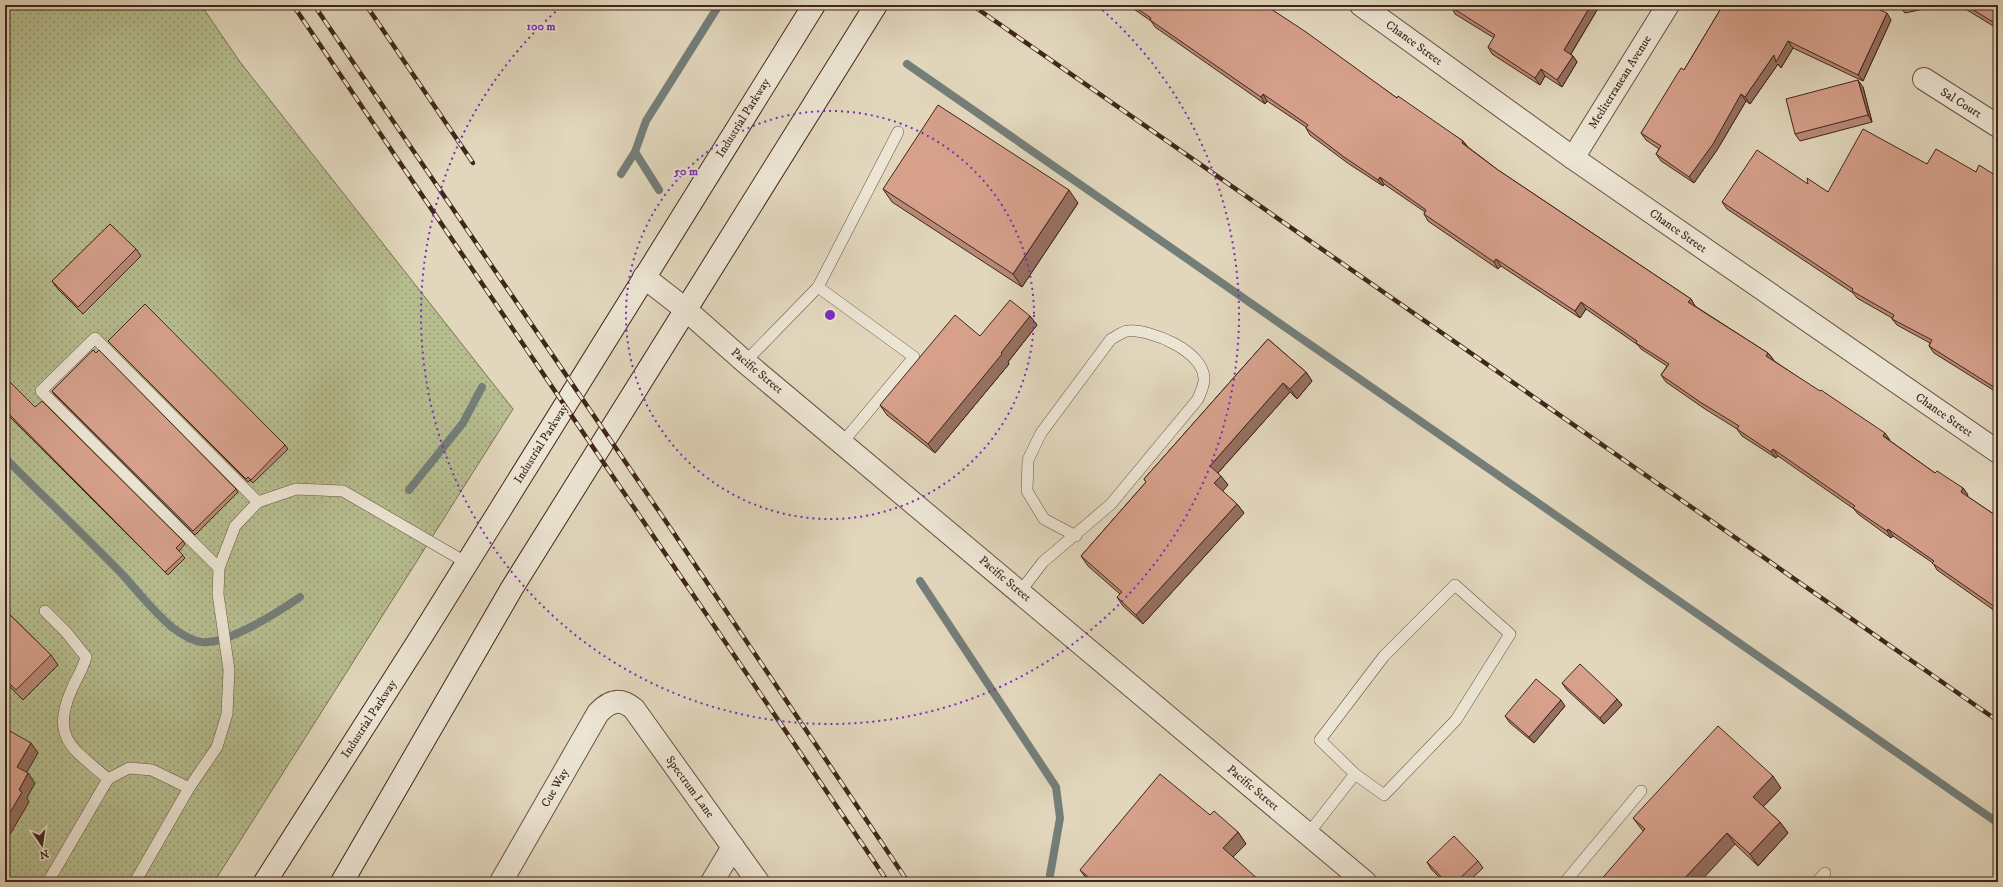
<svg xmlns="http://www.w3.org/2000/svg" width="2003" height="887" font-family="'IM FELL DW Pica',serif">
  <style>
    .grass { fill: url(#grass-dots); stroke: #7c7254 }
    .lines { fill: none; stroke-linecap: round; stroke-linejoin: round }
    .stream { stroke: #747e79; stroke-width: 8 }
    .service-casing { stroke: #695243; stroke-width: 12 }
    .minor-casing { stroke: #695243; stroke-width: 24 }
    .secondary-casing { stroke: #41261a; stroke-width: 24 }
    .service { stroke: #ece5d4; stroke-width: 11 }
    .minor { stroke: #ece5d4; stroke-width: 22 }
    .secondary { stroke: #ece5d4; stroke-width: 22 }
    .rail-casing { stroke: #41261a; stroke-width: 4.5 }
    .rail { stroke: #ece5d4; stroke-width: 3; stroke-dasharray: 9; stroke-linecap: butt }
    .wall { fill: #b88a78; stroke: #41261a }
    .shaded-wall { fill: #967061; stroke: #41261a }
    .building { fill: #d6a08b; stroke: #41261a }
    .ring { fill: none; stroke: #7b2cbf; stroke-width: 2; stroke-dasharray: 2 4 }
    .labels { text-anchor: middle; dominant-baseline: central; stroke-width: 3.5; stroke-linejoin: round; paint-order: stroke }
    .street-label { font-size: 12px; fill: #41261a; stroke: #ece5d4 }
    .centre { fill: #7b2cbf; stroke: #ece5d4; stroke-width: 2 }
    .ring-label { font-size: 12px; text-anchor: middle; font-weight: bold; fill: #7b2cbf; stroke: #ece5d4; stroke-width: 3.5; stroke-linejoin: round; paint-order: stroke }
  </style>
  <defs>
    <pattern id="grass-dots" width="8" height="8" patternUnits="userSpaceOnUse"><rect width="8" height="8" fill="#b6bd8f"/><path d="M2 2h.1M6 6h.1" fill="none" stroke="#969974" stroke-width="1.8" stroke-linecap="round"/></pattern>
  </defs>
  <rect width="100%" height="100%" fill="#e2d7bd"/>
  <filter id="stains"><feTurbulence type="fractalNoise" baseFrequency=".005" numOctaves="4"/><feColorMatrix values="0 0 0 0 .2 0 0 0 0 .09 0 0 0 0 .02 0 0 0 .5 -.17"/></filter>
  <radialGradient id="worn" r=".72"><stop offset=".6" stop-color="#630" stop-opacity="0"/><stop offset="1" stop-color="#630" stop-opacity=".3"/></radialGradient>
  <polygon class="grass" points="5,5 201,5 240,62 513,409 214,882 5,882"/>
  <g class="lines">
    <g class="stream">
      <polyline points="907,64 1998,823"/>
      <polyline points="621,174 635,152"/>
      <polyline points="659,190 635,152 646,121 719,5"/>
      <path d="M5 458C44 497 84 535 123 575 139 593 154 612 173 628 181 634 192 641 202 642 227 645 280 611 300 597"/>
      <polyline points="409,490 463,423 482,387"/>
      <polyline points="920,581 1056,787 1060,818 1050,875"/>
    </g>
    <defs>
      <g id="service">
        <polyline points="818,287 914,357 842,443"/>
        <polyline points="745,362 818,287 898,132"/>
        <polyline points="219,568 41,391 95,338 258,502"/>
        <path d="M1020 592 1043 562 1111 504 1198 399C1200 393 1205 384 1204 378 1203 351 1151 329 1128 331 1123 331 1116 337 1111 339L1041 433 1028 460 1027 491 1044 519 1076 536"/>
        <path d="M45 611 66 632 86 657C83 669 76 679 71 691 50 739 75 750 108 779"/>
        <polyline points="1308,834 1355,774 1384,795 1456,720 1510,634 1455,585 1384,656 1320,740 1355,774"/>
        <polyline points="48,882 108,779 129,768 152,770 189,788"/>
        <polyline points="135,882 189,788 217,747 227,714 229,670 218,594 219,568 235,526 258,502 296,489 343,491 467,563"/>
        <polyline points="1565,882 1641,791"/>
        <polyline points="1817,882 1825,873"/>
      </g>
      <g id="minor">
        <polyline points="1361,5 1573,158 1998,452"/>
        <polyline points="1924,79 1998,126"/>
        <polyline points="1573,158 1668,5"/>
        <polyline points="644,277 685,309 745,362 1365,882"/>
        <path d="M501 882 598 713C610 700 621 698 634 709L758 882"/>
        <polyline points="712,882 733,847"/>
      </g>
      <g id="secondary">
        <polyline points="265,882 421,637 814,5"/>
        <polyline points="342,882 512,588 876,5"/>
      </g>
    </defs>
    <use href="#service" class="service-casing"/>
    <use href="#minor" class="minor-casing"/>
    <use href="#secondary" class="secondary-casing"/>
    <use href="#service" class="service"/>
    <use href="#minor" class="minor"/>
    <use href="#secondary" class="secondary"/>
    <defs>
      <g id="rail">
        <polyline points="293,5 888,882"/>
        <polyline points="314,5 671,529 908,882"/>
        <polyline points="366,5 473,163"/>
        <polyline points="972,5 1998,721"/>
      </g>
    </defs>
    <use href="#rail" class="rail-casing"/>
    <use href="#rail" class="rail"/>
  </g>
  <g class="wall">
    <polygon points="1128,5 1265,5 1397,98 1463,141 1468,147 1498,170 1691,299 1695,306 1768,353 1773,359 1773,360 1889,440 1935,473 1963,488 1968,495 1967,496 1998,517 1998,613 1937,570 1933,563 1893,536 1891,538 1858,514 1854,509 1778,456 1776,458 1742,436 1737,429 1705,409 1666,382 1661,375 1667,366 1641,349 1638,345 1586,309 1580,318 1501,266 1498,269 1428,221 1424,214 1425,212 1384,184 1383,186 1349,164 1310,135 1306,128 1306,127 1267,101 1265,104 1155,27 1151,21"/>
    <polygon points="1446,5 1600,5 1571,54 1573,56 1577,62 1562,87 1545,76 1540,85 1492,54 1488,47 1494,38 1455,14 1452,8"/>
    <polygon points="1723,5 1891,20 1863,81 1793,48 1781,68 1778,64 1750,104 1746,101 1717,150 1694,183 1661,161 1656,154 1659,149 1646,140 1641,133 1684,70"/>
    <polygon points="1900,5 1938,5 1938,6 1905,13 1900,7"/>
    <polygon points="1959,5 1998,5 1998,29"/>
    <polygon points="1863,87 1872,122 1800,141 1795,134"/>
    <polygon points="1927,164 1976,172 1998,177 1998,393 1934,353 1929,346 1930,343 1897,325 1892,319 1892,318 1857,298 1853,293 1727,209 1722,202 1808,184 1828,192"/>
    <polygon points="883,189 1078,203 1022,287 892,202"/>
    <polygon points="136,249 141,256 83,314 57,288 52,281"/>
    <polygon points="1030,316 1037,325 1008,362 1009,364 935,453 887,415 880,405 980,336"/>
    <polygon points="1268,339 1306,372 1312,381 1297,399 1290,392 1218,473 1228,485 1222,491 1237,504 1244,513 1143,624 1123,606 1117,597 1120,594 1088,566 1081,556 1146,482 1144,479"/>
    <polygon points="108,341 285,445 288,449 253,483 250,480 248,482 111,344"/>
    <polygon points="5,377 35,407 183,541 185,544 179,551 185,558 168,575 5,412"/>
    <polygon points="52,391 236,489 238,492 195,535 54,394"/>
    <polygon points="5,610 51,655 58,665 23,700 5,682"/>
    <polygon points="1562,683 1617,699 1622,705 1604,724 1567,690"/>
    <polygon points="1565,706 1534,743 1510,723 1505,716"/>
    <polygon points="1781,788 1763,807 1780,822 1788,833 1758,866 1735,844 1643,831 1633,818"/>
    <polygon points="1210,815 1238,832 1246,844 1233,857 1260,882 1089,882 1080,870"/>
    <polygon points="1478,861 1483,868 1468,882 1444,882 1431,869 1427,862"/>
  </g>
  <g class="shaded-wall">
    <polygon points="1591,5 1600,5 1569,57 1564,50"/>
    <polygon points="1887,13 1891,20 1863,81 1858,75"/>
    <polygon points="1788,41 1793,48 1781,68 1778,64 1750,104 1745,97 1774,55"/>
    <polygon points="1573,56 1577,62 1562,87 1557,80"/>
    <polygon points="1541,69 1545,76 1540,85 1535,78"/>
    <polygon points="1858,80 1863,87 1872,122 1868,115"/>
    <polygon points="1263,94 1267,101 1265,104 1261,97"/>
    <polygon points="1741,94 1746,101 1717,150 1694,183 1689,177"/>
    <polygon points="1463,141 1468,148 1462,143"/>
    <polygon points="1380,177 1384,184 1383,186 1378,180"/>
    <polygon points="1069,190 1078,203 1022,287 1013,274"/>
    <polygon points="1496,259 1501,266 1498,269 1494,262"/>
    <polygon points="1691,299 1695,306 1693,309 1688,302"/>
    <polygon points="1581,302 1586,309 1580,318 1575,311"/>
    <polygon points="1030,316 1037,325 1008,362 1009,364 935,453 928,444"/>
    <polygon points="1768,353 1773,359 1771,363 1766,356"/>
    <polygon points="1306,372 1312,381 1297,399 1290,389"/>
    <polygon points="1283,383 1290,392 1216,475 1210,466"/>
    <polygon points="1885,433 1890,440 1883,436"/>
    <polygon points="1773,449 1778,456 1776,458 1771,452"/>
    <polygon points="1221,476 1228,485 1221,493 1214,483"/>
    <polygon points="1963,488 1968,495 1966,498 1961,492"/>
    <polygon points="1237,504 1244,513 1143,624 1136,615"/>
    <polygon points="1888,529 1893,536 1891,538 1887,531"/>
    <polygon points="1617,699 1622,705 1604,724 1600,718"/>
    <polygon points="1561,700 1565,706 1534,743 1529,737"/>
    <polygon points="31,743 38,753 24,777 17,767"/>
    <polygon points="28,773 35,783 27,798 29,802 5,843 5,821 19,790"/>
    <polygon points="1773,776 1781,788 1761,809 1753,797"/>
    <polygon points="1780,822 1788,833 1758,866 1750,854"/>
    <polygon points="1238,832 1246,844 1231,859 1223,848"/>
    <polygon points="1727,833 1735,844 1700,882 1681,882"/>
  </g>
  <g class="building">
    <polygon points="1132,5 1265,5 1306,32 1397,98 1398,96 1463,141 1462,143 1498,170 1691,299 1688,302 1768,353 1766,356 1820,391 1821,390 1885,433 1883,436 1935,473 1937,471 1963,488 1961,492 1998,517 1998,609 1932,563 1934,561 1888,529 1887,531 1853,508 1855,506 1773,449 1771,452 1737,429 1739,426 1700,402 1661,375 1669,364 1636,343 1637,341 1581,302 1575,311 1496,259 1494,262 1424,214 1426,210 1380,177 1378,180 1344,157 1306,128 1308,125 1263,94 1261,97 1150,20 1151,18"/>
    <polygon points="1452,5 1591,5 1564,50 1573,56 1557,80 1541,69 1535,78 1488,47 1495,35 1451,7"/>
    <polygon points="1723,5 1869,5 1887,13 1858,75 1788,41 1776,62 1774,55 1745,97 1741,94 1713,144 1689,177 1656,154 1661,146 1641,133 1681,68 1684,70"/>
    <polygon points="1900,5 1907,5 1900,7"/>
    <polygon points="1965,5 1998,5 1998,25"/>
    <polygon points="1858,80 1868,115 1795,134 1786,99"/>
    <polygon points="938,105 1069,190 1013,274 883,189"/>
    <polygon points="1863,129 1927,164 1936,149 1976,172 1979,165 1998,177 1998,388 1997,389 1929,346 1932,340 1892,319 1894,315 1852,291 1853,289 1722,202 1757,150 1808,184 1807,178 1828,192"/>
    <polygon points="110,224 136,249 78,307 52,281"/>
    <polygon points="1010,300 1030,316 1001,353 1002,354 928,444 880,405 955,315 980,336"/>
    <polygon points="145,304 285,445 251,480 248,477 246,479 108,341"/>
    <polygon points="1268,339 1306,372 1290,389 1283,383 1210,466 1221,476 1214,483 1237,504 1136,615 1117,597 1122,592 1081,556 1146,482 1144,479"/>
    <polygon points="93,350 96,353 99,350 236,489 193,531 52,391"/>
    <polygon points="5,377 35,407 42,401 183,541 176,548 183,555 165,572 5,410"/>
    <polygon points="5,610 51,655 16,690 5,679"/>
    <polygon points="1580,664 1617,699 1600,718 1562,683"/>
    <polygon points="1536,679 1561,700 1529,737 1505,716"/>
    <polygon points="1718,726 1773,776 1753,797 1780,822 1750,854 1727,833 1681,882 1599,882 1645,829 1633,818"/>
    <polygon points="10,731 31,743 17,767 28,773 19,790 22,792 5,821 5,739"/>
    <polygon points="1160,774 1210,815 1214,811 1238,832 1223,848 1259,880 1258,882 1094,882 1080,870"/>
    <polygon points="1454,836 1478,861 1456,882 1446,882 1427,862"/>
  </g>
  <g class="ring">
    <circle cx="830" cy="315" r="204"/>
    <path d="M1098 6A409 409 0 1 1 562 6"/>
  </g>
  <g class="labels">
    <g class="street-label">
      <text transform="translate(1414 43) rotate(36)">Chance Street</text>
      <text transform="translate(1620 82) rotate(-58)">Mediterranean Avenue</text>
      <text transform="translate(1961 103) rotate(32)">Sal Court</text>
      <text transform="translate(743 118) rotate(-58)">Industrial Parkway</text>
      <text transform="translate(1678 231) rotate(35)">Chance Street</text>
      <text transform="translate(757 371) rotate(40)">Pacific Street</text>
      <text transform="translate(1944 415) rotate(35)">Chance Street</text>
      <text transform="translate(541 444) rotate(-58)">Industrial Parkway</text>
      <text transform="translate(1005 579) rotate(40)">Pacific Street</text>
      <text transform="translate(369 719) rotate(-57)">Industrial Parkway</text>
      <text transform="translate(690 787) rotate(54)">Spectrum Lane</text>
      <text transform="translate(555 788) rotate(-60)">Cue Way</text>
      <text transform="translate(1253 788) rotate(40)">Pacific Street</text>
    </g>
  </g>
  <circle cx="830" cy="315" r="6" class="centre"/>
  <g class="ring-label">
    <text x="541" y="30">100 m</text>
    <text x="686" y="175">50 m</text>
  </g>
  <rect width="2003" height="887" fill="none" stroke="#e2d7bd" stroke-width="20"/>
  <rect x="6" y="6" width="1991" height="875" fill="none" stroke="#41261a" stroke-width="2"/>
  <rect x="10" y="10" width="1983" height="867" fill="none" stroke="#41261a"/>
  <g transform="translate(42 845) rotate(167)" stroke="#ece5d4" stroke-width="3" paint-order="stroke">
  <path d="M0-3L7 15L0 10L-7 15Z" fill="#41261a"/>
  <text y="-6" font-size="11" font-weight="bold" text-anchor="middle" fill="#41261a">N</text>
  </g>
  <rect width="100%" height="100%" filter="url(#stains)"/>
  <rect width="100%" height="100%" fill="url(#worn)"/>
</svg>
